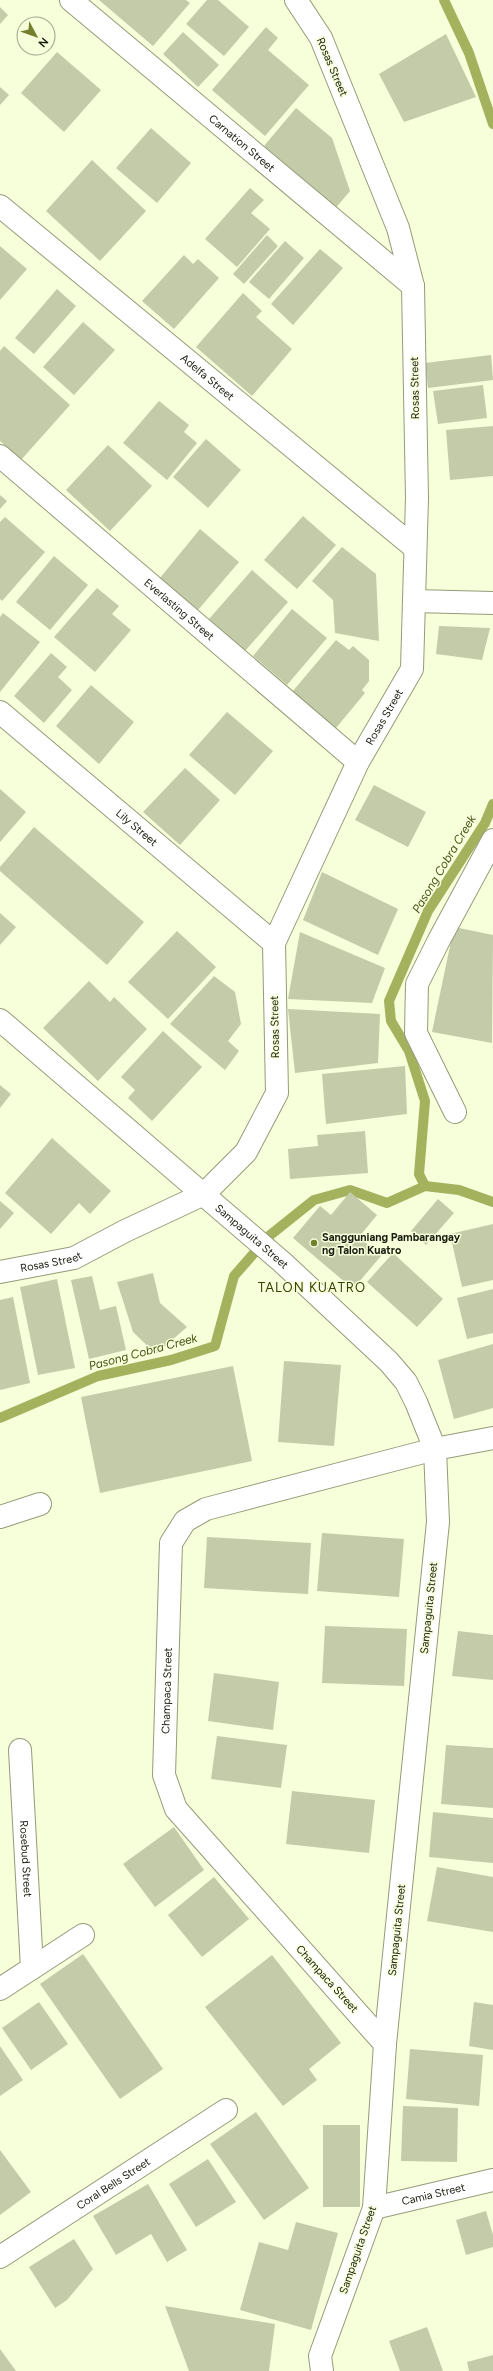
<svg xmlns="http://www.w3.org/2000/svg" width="493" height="2371" font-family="Figtree,sans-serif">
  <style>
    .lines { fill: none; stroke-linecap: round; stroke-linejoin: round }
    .stream { stroke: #a4b25e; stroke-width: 10 }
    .building { fill: #c3cba8 }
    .street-casing { stroke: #959b7a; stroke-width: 24 }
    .street { stroke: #fff; stroke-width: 22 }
    .poi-dot { fill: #74802d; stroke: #f6feda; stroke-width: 1.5 }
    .labels { text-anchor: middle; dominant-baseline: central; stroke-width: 3; stroke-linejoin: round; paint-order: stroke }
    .street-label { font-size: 11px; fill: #1a1d10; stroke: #f6feda }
    .poi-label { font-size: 11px; font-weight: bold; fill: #1a1d10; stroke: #f6feda; text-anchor: start }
    .water-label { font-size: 12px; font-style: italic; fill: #4c5518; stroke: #f6feda }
    .quarter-label { font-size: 13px; letter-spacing: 1px; fill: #384001; stroke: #f6feda }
  </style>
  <rect width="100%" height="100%" fill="#f6feda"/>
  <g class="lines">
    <g class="stream">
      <polyline points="444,0 469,53 493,124"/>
      <polyline points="425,1186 419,1174 425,1101 409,1051 391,1021 389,1001 428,911 485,823 493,804"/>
      <polyline points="0,1418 98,1376 171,1360 215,1346 234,1276 269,1236 314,1200 350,1190 387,1203 425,1186 459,1190 493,1202"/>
    </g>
  </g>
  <g class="building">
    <polygon points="99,0 186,0 190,3 153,46"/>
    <polygon points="207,0 218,0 249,27 224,56 186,24"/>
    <polygon points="0,7 8,15 0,24"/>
    <polygon points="266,27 278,38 268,50 309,85 265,136 212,90"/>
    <polygon points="183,32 219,65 198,87 163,54"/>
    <polygon points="446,34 476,97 404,122 379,74"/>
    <polygon points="57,52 101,90 64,132 21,93"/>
    <polygon points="0,87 9,95 0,105"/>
    <polygon points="296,108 332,138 350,191 334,210 317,195 319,193 264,146"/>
    <polygon points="151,128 191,163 157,203 116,168"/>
    <polygon points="92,160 146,211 100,261 46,211"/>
    <polygon points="250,188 264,200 251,213 270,229 237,267 205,239"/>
    <polygon points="267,235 278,246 244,284 233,274"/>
    <polygon points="285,241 304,258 269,299 249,282"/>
    <polygon points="0,246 27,269 0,300"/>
    <polygon points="320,249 343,268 293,325 271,304"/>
    <polygon points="184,255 193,264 198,259 219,278 174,329 142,301"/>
    <polygon points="57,289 76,306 34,354 15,338"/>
    <polygon points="243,293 262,311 256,317 292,349 252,396 196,347"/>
    <polygon points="83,322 115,350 74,395 43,367"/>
    <polygon points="4,346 70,405 21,460 0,441 0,351"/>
    <polygon points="491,355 493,380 428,388 425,363"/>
    <polygon points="483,385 487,418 438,424 433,391"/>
    <polygon points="159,401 189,425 184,432 197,443 167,480 123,443"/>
    <polygon points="493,426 493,476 450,480 446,430"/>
    <polygon points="206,439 241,470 208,508 173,477"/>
    <polygon points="108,445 152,486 110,531 66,490"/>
    <polygon points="0,495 7,501 0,509"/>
    <polygon points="303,516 336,545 297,589 264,560"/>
    <polygon points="5,517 45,552 2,601 0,599 0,522"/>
    <polygon points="200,529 239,562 198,610 160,578"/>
    <polygon points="342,547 376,574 379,641 335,633 333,600 312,581"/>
    <polygon points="54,556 88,585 50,630 16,602"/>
    <polygon points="252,570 288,602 245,651 209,619"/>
    <polygon points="97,588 119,606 112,614 131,630 95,672 54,637"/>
    <polygon points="292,609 327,638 287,685 253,656"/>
    <polygon points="3,613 40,642 0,692 0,617"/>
    <polygon points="439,626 490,628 482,660 436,654"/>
    <polygon points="336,640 349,650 353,646 369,660 369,681 362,690 365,693 336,728 292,692"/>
    <polygon points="51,653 67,667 58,677 72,690 44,723 14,696"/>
    <polygon points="91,685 134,722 99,764 56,726"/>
    <polygon points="227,712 273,751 235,795 189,755"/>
    <polygon points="185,768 220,800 180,845 143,812"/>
    <polygon points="374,785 426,812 408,847 355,820"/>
    <polygon points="0,789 26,812 0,842"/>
    <polygon points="34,827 144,922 107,965 0,871 0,867"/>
    <polygon points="322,872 398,909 378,955 303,920"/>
    <polygon points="0,913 16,927 0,945"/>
    <polygon points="454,927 493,935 492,1043 432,1032"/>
    <polygon points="177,931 216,967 168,1019 128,982"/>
    <polygon points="300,932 385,968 372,1003 288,999"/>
    <polygon points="214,976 235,992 241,1024 228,1041 239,1051 225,1070 170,1024"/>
    <polygon points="89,981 110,1002 114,997 147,1029 98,1081 43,1028"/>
    <polygon points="288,1009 380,1014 378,1063 295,1073"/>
    <polygon points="163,1031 202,1067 152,1121 128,1098 135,1090 121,1077"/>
    <polygon points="405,1066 407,1114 326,1124 322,1074"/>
    <polygon points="0,1085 11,1094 0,1108"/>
    <polygon points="365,1131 368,1173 290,1179 288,1149 318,1146 317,1135"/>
    <polygon points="52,1138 111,1191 90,1214 79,1203 51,1234 5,1193"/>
    <polygon points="350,1192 377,1215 359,1237 381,1256 353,1289 293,1238 320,1206 331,1215"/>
    <polygon points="438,1199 454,1213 426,1245 411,1231"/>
    <polygon points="0,1201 14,1213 0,1229"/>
    <polygon points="493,1224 493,1280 462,1287 450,1234"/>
    <polygon points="393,1253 443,1299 417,1327 367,1282"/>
    <polygon points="153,1273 160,1303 187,1327 156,1354 133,1332 117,1282"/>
    <polygon points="92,1276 100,1310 116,1306 126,1350 89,1359 71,1280"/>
    <polygon points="57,1279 75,1368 38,1375 20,1287"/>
    <polygon points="493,1289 493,1333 467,1339 457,1298"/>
    <polygon points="13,1297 30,1383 0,1390 0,1300"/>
    <polygon points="493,1344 493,1408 454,1419 438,1360"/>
    <polygon points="284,1361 341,1365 334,1446 278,1442"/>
    <polygon points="233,1366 252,1461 100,1493 81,1397"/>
    <polygon points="322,1533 404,1539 399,1597 317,1591"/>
    <polygon points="207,1537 311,1543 308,1594 204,1588"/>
    <polygon points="325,1626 407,1629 404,1686 322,1683"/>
    <polygon points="458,1631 493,1635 493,1680 452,1676"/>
    <polygon points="214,1673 279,1682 273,1730 208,1721"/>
    <polygon points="217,1736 287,1745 281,1788 211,1779"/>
    <polygon points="446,1745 493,1748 493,1808 441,1804"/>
    <polygon points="292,1791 375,1800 369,1853 286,1844"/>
    <polygon points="433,1812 493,1818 493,1863 429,1857"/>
    <polygon points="174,1827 204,1870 155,1907 123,1864"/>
    <polygon points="437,1867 493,1877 493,1932 427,1921"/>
    <polygon points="214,1877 249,1919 202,1957 168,1915"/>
    <polygon points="83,1954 163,2069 120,2099 40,1984"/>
    <polygon points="272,1955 341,2043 309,2069 317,2080 283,2106 205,2007"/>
    <polygon points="39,2002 68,2044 31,2070 2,2028"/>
    <polygon points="474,2002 493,2005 493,2050 469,2046"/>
    <polygon points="0,2046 23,2080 0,2096"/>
    <polygon points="410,2049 483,2055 479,2106 406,2099"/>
    <polygon points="403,2106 458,2108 457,2162 401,2161"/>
    <polygon points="256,2112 309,2188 264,2220 210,2144"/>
    <rect x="323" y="2125" width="37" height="82"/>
    <polygon points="0,2150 31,2192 0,2215"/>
    <polygon points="208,2159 236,2202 196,2227 169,2184"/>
    <polygon points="148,2184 187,2250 167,2262 151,2234 116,2255 93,2216"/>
    <polygon points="486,2211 493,2235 493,2247 466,2255 456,2220"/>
    <polygon points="296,2222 338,2233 311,2330 240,2310 259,2242 288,2250"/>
    <polygon points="74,2239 93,2269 67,2300 55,2308 29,2267"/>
    <polygon points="165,2306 275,2324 269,2371 189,2371"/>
    <polygon points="427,2327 443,2371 400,2371 389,2341"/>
    <polygon points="0,2349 16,2371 0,2371"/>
    <polygon points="493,2355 493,2371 469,2371 467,2362"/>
  </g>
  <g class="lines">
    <defs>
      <g id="street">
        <path id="s1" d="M71 0 413 286"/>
        <path id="s2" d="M0 206 415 548"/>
        <path id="s3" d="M0 456 358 762"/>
        <polyline points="414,601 493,603"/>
        <path id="s4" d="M0 712 274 943"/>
        <path id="s5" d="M0 1020 282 1262 389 1362 406 1382 416 1402 435 1449 438 1522 385 2044 374 2208 320 2356 322 2371"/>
        <polyline points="455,1112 416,1033 417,984 439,940 493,840"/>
        <path id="s6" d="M0 1272 74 1258 125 1231 204 1194 246 1152 277 1093 274 943 358 762 412 669 417 498 413 286 398 228 321 38 296 0"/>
        <polyline points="0,1517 40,1504"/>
        <path id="s7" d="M20 1750 32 1968"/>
        <polyline points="0,1989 83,1935"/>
        <path id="s8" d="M385 2044 176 1809 164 1775 171 1543 185 1521 206 1509 435 1449 493 1438"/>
        <path id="s9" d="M374 2208 493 2180"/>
        <path id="s10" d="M0 2257 226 2110"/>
      </g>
    </defs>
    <use href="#street" class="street-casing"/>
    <use href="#street" class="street"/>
  </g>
  <circle class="poi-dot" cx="314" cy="1243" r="4"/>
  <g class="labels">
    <g class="street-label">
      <text transform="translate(332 67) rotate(67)">Rosas Street</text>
      <text stroke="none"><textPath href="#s1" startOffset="223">Carnation Street</textPath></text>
      <text stroke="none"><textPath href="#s2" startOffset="269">Adelfa Street</textPath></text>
      <text transform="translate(415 388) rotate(-91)">Rosas Street</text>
      <text stroke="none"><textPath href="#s3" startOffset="236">Everlasting Street</textPath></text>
      <text stroke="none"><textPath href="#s6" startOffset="748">Rosas Street</textPath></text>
      <text stroke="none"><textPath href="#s4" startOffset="179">Lily Street</textPath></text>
      <text transform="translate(275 1027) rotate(-91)">Rosas Street</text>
      <text stroke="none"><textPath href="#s5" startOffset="332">Sampaguita Street</textPath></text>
      <text stroke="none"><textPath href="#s6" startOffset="52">Rosas Street</textPath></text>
      <text transform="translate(429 1608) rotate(-84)">Sampaguita Street</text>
      <text stroke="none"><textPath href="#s8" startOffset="435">Champaca Street</textPath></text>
      <text stroke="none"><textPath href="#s7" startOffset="109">Rosebud Street</textPath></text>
      <text transform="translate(397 1930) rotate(-84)">Sampaguita Street</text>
      <text transform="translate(327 1979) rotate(48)">Champaca Street</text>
      <text stroke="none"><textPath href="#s10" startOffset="135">Coral Bells Street</textPath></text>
      <text stroke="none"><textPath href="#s9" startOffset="61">Camia Street</textPath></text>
      <text transform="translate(358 2250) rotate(-71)">Sampaguita Street</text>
    </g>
    <g class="poi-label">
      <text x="322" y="1237">Sangguniang Pambarangay<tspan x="322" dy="13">ng Talon Kuatro</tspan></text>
    </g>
    <g class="water-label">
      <text transform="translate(444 864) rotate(-59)">Pasong Cobra Creek</text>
      <text transform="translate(143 1352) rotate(-15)">Pasong Cobra Creek</text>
    </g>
    <g class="quarter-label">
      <text x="312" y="1287">TALON KUATRO</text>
    </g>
  </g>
  <g transform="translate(36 36) rotate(131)"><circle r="19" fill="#f6feda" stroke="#9ea489"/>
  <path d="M0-3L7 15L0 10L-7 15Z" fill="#74802d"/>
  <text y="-6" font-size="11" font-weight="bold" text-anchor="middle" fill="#1a1d10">N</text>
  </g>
</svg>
